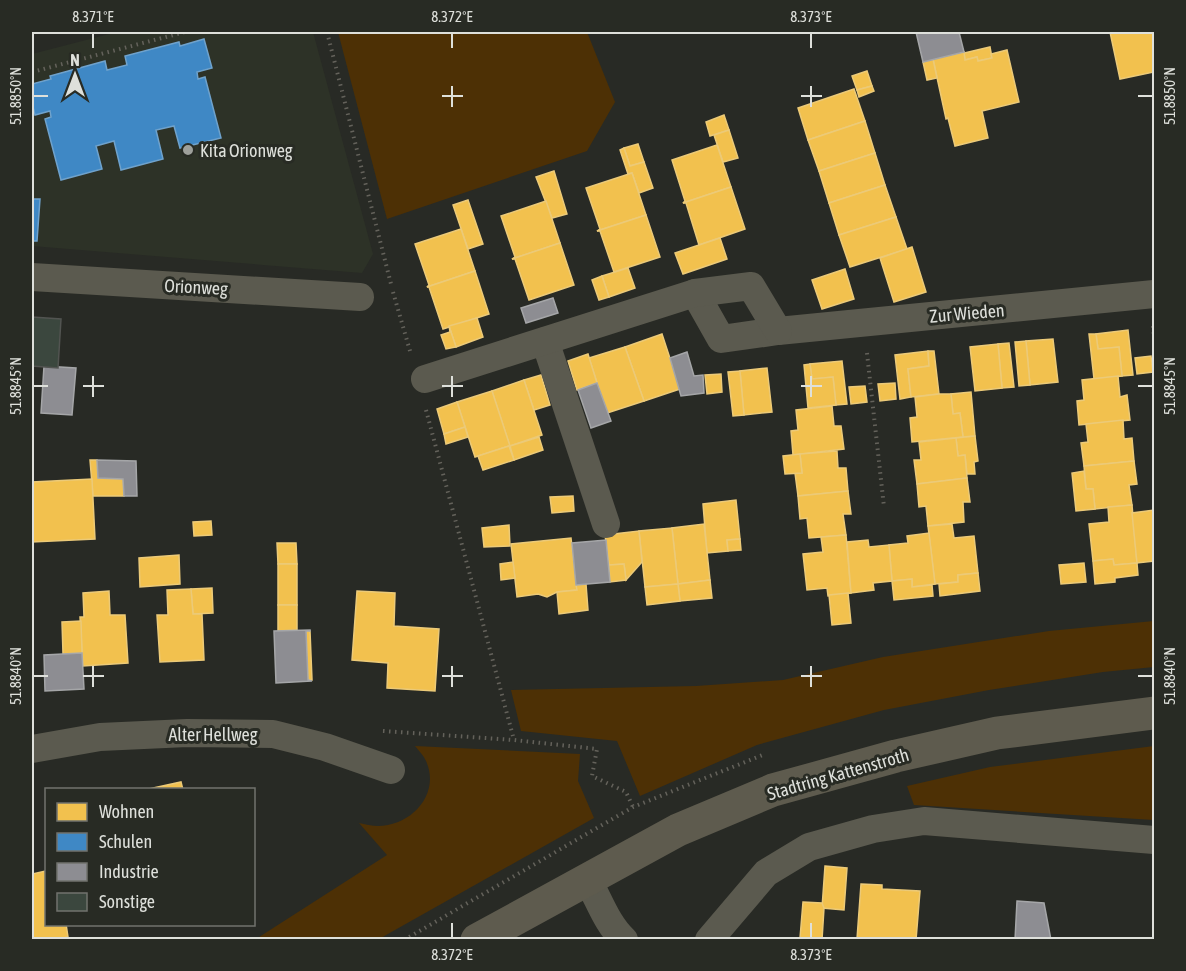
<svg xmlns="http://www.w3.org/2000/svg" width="1186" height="971" font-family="'Asap Condensed',sans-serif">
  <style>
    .built { fill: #2d3227 }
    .green { fill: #4d3005 }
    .homes { fill: #f2c14e; stroke: #ecca78; stroke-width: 1.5 }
    .schools { fill: #3f88c5; stroke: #6fa2cc; stroke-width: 1.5 }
    .industry { fill: #8d8d92; stroke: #a5a6a8; stroke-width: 1.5 }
    .building { fill: #3b473e; stroke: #525451; stroke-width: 1.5 }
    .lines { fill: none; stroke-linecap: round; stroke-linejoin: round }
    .path { stroke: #64625b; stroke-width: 4; stroke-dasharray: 1.5 4.5; stroke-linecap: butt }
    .minor { stroke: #5b5a4f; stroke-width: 28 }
    .secondary { stroke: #5e5b4e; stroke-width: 33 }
    .ticks { fill: none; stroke: #dee0db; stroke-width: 2 }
    .poi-dot { fill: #9ea09b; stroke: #282b24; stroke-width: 2 }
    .labels { text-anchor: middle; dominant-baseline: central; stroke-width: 6; stroke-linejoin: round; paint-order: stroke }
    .poi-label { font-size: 18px; fill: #dee0db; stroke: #282b24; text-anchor: start }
    .street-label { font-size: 18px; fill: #dee0db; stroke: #282b24 }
    .neatline { fill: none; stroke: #dee0db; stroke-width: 2 }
    .ticks-label { font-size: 15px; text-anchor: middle; fill: #dee0db }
  </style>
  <rect width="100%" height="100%" fill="#282a25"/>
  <polygon class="built" points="117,32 313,32 373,254 362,273 32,246 32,54"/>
  <g class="green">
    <polygon points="338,32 587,32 615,102 587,151 387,219"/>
    <polygon points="1154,621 1154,667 1103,672 989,690 884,710 757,745 640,796 617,741 521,731 511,690 696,686 783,680 883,657 1049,631"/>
    <path d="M415 746 580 754 578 781 594 818 379 939H256L387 855 359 823C365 824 372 826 378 826 411 826 441 794 426 761 424 756 419 751 415 746Z"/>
    <polygon points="1154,746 1154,820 914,805 907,786 990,767"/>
  </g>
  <g class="homes">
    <polygon points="1110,32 1154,32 1154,72 1120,79"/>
    <polygon points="990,47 992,58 978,61 977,57 965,60 964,53"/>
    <polygon points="1007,50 1019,102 982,111 988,138 955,146 948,118 946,119 933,59 964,52 965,60 977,57 978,61 992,58 991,54"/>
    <polygon points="933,59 937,78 927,80 923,62"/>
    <polygon points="867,71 872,86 857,90 852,76"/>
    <polygon points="872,86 874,91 859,97 857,90"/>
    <polygon points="854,89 865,121 808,140 798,108"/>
    <polygon points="724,115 729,130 710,136 706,122"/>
    <polygon points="865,121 875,153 819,171 808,140"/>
    <polygon points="729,130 738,158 723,162 714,135"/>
    <polygon points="638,144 644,162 630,166 624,148"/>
    <polygon points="717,145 731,187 683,203 685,201 672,160"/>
    <polygon points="624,148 630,166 644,162 653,188 639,193 632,173 628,174 620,150"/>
    <polygon points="875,153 885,185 829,203 819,171"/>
    <polygon points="554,171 567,214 552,218 536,177"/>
    <polygon points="632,173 646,215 597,231 600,229 586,188"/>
    <polygon points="885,185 896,217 839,235 829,203"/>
    <polygon points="731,187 745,229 699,245 686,203 683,203"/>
    <polygon points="468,200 483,244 468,249 453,205"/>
    <polygon points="546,201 560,243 512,259 515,257 501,216"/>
    <polygon points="646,215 660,257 614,272 600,231 597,231"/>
    <polygon points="896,217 907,249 850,267 839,235"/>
    <polygon points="461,229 475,271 427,287 429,285 415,244"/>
    <polygon points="720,238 727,259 683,274 675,253"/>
    <polygon points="560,243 574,285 529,300 515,259 512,259"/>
    <polygon points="912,247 926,292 894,302 880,258"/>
    <polygon points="628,268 635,288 609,297 602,276"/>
    <polygon points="845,269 854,299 822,309 812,280"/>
    <polygon points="475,271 489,314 443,329 429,287 427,287"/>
    <polygon points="602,276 609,297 599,300 592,280"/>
    <polygon points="477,318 483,337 456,347 449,326"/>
    <polygon points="449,326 456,347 446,349 441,335 450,332"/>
    <polygon points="1128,330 1133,375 1122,376 1119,347 1098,349 1096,334"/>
    <polygon points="662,334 680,389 644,401 625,347"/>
    <polygon points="1089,334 1096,334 1098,349 1119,347 1122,376 1094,379"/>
    <polygon points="1053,339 1058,382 1030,385 1026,341"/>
    <polygon points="1026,341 1030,385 1019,386 1015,342"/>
    <polygon points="1009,343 1014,387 1002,388 998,344"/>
    <polygon points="998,344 1002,388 975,391 970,347"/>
    <polygon points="625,347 644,401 607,413 589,358"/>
    <polygon points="928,351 929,366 908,369 911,397 900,399 895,355"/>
    <polygon points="928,351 934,351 939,394 911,397 908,369 929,366"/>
    <polygon points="588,354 597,383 577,390 568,361"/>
    <polygon points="1151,356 1153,372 1137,374 1135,358"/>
    <polygon points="842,361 847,404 836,405 833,377 812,379 810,364"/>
    <polygon points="810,364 812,379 833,377 836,405 808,408 804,365"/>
    <polygon points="767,368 772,412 744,415 740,371"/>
    <polygon points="740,371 744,415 733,416 728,372"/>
    <polygon points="721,374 722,392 707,394 705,375"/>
    <polygon points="541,375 550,405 534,410 524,380"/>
    <polygon points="1118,376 1120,397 1127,395 1130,420 1079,425 1077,401 1084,400 1082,380"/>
    <polygon points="524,380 542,435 510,446 514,459 492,391"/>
    <polygon points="895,383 896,399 880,401 878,384"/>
    <polygon points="865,386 867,402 851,404 849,387"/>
    <polygon points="492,391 510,446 514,459 509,446 475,457 457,402"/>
    <polygon points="971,392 975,436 963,437 960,413 953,414 951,394"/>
    <polygon points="939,394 951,394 953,414 960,413 963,437 912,442 910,418 917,417 915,397"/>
    <polygon points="457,402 465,427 444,434 437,409"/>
    <polygon points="832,406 834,426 841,426 844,449 793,455 791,431 798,430 796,410"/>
    <polygon points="1123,420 1124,439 1132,438 1134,461 1084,466 1081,443 1088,442 1086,424"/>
    <polygon points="465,427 468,437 446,444 444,434"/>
    <polygon points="975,436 978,461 974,462 975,474 967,474 965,455 958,456 956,438"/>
    <polygon points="539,437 543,450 514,460 510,446"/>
    <polygon points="956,438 958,456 965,455 967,478 917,484 914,460 921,460 919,442"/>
    <polygon points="509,446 514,460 483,470 478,456"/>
    <polygon points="837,451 838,468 846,468 848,491 798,496 795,473 802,473 800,454"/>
    <polygon points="800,454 802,473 785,474 783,456"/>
    <polygon points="90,460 97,460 98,478 123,479 124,496 93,496"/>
    <polygon points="1134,461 1137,484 1129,485 1132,505 1095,509 1093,489 1086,489 1084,466"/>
    <polygon points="1084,471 1086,489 1093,489 1095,509 1076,511 1072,473"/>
    <polygon points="967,478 970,502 963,502 964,522 928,526 926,506 919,507 917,484"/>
    <polygon points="92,479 95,539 32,542 32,482"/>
    <polygon points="848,491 851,514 843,514 846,535 809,538 807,518 800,519 798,496"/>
    <polygon points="573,496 574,511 552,513 550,497"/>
    <polygon points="736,500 740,539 727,540 728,551 707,553 703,504"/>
    <polygon points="1132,505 1137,563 1114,565 1113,559 1093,561 1089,524 1109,522 1108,507"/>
    <polygon points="1154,510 1154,561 1137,563 1132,513"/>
    <polygon points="211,521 212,535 194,536 193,522"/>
    <polygon points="704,524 710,580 678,584 672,528"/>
    <polygon points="952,524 954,538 974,536 978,573 958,575 958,582 935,584 928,526"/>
    <polygon points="509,525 510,546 484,547 482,528"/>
    <polygon points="672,528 678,584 645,587 639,531"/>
    <polygon points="639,531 642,562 626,580 624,564 609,565 605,535"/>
    <polygon points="929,533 935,584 912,587 912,579 892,581 889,545 908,543 907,536"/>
    <polygon points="846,535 851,593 828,596 827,588 807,590 803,554 823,552 821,537"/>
    <polygon points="571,538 577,590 557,592 547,597 538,594 517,597 511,544"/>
    <polygon points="740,539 741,550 728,551 727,540"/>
    <polygon points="868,540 869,547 889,545 892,581 873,583 874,590 851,593 847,542"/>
    <polygon points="277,543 296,543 297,564 278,564"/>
    <polygon points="179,555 180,584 140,587 139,558"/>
    <polygon points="1113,559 1114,565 1137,563 1138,575 1115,578 1115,582 1095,584 1093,561"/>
    <polygon points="513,562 515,578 501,580 500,564"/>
    <polygon points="1084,563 1086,582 1061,584 1059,565"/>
    <rect x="278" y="564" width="19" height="41"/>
    <polygon points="624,564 626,580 610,582 609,565"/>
    <polygon points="978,573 980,591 940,596 939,584 958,582 958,575"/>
    <polygon points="912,579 912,587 932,585 933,596 894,600 892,581"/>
    <polygon points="710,580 712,598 680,601 678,584"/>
    <polygon points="586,584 588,610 559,614 557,592 577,590 576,585"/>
    <polygon points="678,584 680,601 647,605 645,587"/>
    <polygon points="212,588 213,613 193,614 191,589"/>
    <polygon points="191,589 193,614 202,614 204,660 160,662 157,615 168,615 167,590"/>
    <polygon points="109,591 110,615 125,615 128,663 83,666 80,617 84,617 83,593"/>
    <polygon points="357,591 395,593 394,626 439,629 435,691 387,688 388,663 352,660"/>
    <polygon points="848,593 851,623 832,625 829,595"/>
    <polygon points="278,605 297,605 297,630 278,631"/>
    <polygon points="81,621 82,653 63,654 62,622"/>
    <polygon points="306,631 310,631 312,680 308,680"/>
    <polygon points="181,782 183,790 144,790"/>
    <polygon points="825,866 847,868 844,910 822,908"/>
    <polygon points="46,871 46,924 66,924 68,937 53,940 32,940 32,874"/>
    <polygon points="861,884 882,885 882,889 920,891 916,940 857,939"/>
    <polygon points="803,902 822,903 824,908 822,940 800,938"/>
  </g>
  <g class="schools">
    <polygon points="204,39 212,68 197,72 198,79 205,77 221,138 180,148 174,126 156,130 163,159 121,170 114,141 96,146 102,169 61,180 45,119 51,117 50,111 35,115 32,103 32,84 51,79 50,76 105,61 107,70 127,65 125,56 179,42 180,46"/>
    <polygon points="32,199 40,199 37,241 32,241"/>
  </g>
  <g class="industry">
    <polygon points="916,32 959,32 964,52 923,62"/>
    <polygon points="553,298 558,313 526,323 521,308"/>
    <polygon points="687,352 694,376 703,375 704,393 681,396 670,358"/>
    <polygon points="44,366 76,368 72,415 41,413"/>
    <polygon points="597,383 611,421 591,428 578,390"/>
    <polygon points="97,460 136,461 137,496 124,496 123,479 98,478"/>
    <polygon points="606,540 610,582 576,585 572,543"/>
    <polygon points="310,630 310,631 306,631 308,680 312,681 276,683 274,631"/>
    <polygon points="82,653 84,689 45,691 44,655"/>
    <polygon points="1017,901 1044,903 1051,940 1015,940"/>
  </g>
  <polygon class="building" points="32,317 61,319 58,368 32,366"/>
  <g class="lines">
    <g class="path">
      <polyline points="327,32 391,284"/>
      <polyline points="32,72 185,32"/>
      <polyline points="393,292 410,351"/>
      <polyline points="1153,326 1154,337"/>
      <polyline points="867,353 884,507"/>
      <polyline points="426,410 514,740"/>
      <polyline points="383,731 514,740 597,749 592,776 626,792 633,807"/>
      <polyline points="404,940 633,807 765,754"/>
    </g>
    <g class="minor">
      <polyline points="32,277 360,297"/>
      <polyline points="695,293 721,339 778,331 1154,294"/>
      <polyline points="545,341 606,524"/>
      <polyline points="425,379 695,293 751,286 778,331"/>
      <polyline points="32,749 100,737 187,733 273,734 325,747 391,770"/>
      <path d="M587 879C599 899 606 923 624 940"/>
      <polyline points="709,940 766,873 809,847 873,829 924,821 1154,840"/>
    </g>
    <polyline class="secondary" points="477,940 678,830 773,790 896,756 997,733 1154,713"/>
  </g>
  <path class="ticks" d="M93 33V48M452 33V48M811 33V48M452 86V107M811 86V107M33 96H48M442 96H463M801 96H822M1138 96H1153M93 376V397M452 376V397M811 376V397M33 386H48M83 386H104M442 386H463M801 386H822M1138 386H1153M93 666V687M452 666V687M811 666V687M33 676H48M83 676H104M442 676H463M801 676H822M1138 676H1153M452 923V938M811 923V938"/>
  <circle class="poi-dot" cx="188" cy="150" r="6"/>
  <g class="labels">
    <g class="poi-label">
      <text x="200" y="150">Kita Orionweg</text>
    </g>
    <g class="street-label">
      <text transform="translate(196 287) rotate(3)">Orionweg</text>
      <text transform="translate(967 313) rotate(-5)">Zur Wieden</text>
      <text x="213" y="734">Alter Hellweg</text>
      <text transform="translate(838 774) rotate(-16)">Stadtring Kattenstroth</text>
    </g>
  </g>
  <rect width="1186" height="971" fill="none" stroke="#282b24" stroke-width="66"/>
  <rect x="45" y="788" width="210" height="138" fill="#282b24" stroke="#71736d" stroke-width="1.5"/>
  <rect x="57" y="803" width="30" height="18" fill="#f2c14e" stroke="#71736d" stroke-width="1.5"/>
  <text x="99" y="818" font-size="18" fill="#dee0db">Wohnen</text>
  <rect x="57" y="833" width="30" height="18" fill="#3f88c5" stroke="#71736d" stroke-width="1.5"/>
  <text x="99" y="848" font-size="18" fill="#dee0db">Schulen</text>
  <rect x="57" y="863" width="30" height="18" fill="#8d8d92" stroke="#71736d" stroke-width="1.5"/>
  <text x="99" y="878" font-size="18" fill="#dee0db">Industrie</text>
  <rect x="57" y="893" width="30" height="18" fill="#3b473e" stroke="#71736d" stroke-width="1.5"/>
  <text x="99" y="908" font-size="18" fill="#dee0db">Sonstige</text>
  <g transform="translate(75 75)" stroke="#282b24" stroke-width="4.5" paint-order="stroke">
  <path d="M0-4.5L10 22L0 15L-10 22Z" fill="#dee0db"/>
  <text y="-9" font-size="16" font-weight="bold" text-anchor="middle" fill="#dee0db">N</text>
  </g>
  <rect x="33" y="33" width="1120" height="905" class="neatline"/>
  <g class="ticks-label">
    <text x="93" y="22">8.371°E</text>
    <text x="452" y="22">8.372°E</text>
    <text x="811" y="22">8.373°E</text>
    <text transform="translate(16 96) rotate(-90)" y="5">51.8850°N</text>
    <text transform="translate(1170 96) rotate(-90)" y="5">51.8850°N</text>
    <text transform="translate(16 386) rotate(-90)" y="5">51.8845°N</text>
    <text transform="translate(1170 386) rotate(-90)" y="5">51.8845°N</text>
    <text transform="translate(16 676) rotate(-90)" y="5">51.8840°N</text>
    <text transform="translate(1170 676) rotate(-90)" y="5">51.8840°N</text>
    <text x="452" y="960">8.372°E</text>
    <text x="811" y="960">8.373°E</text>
  </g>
</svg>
